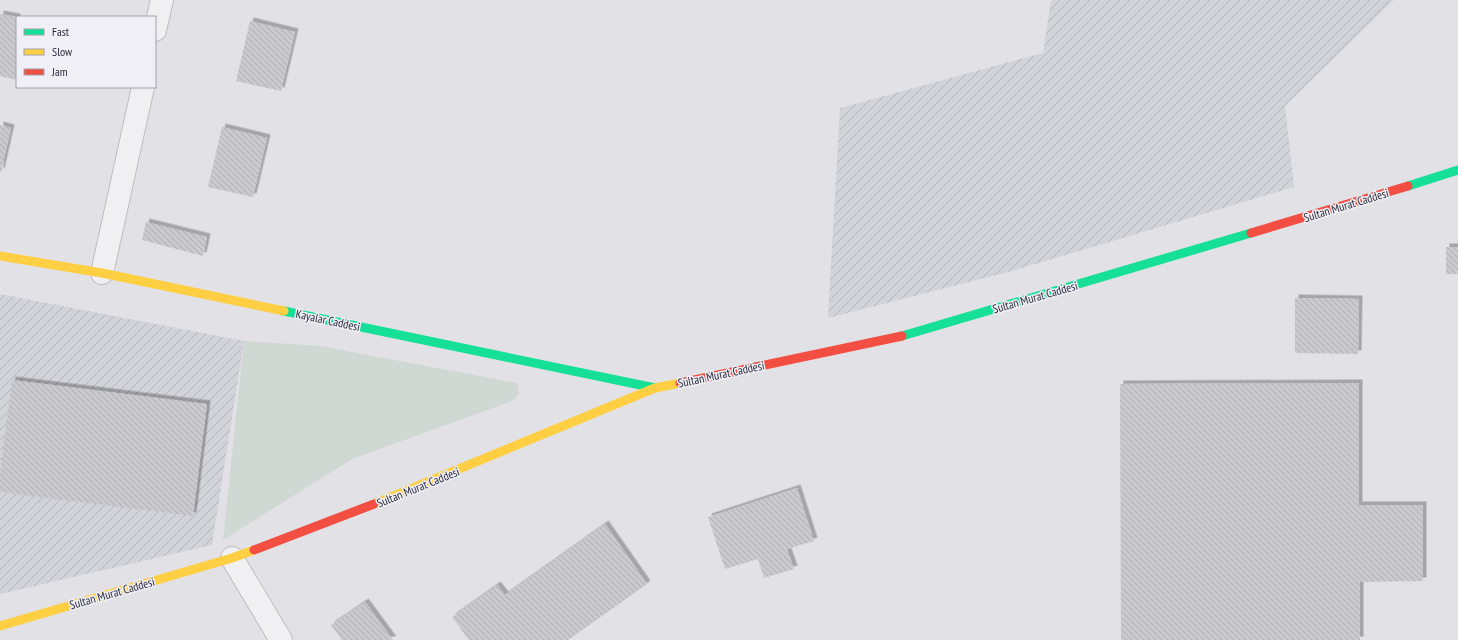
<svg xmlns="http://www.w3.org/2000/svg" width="1458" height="640" font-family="'PT Sans Narrow',sans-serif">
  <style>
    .industrial { fill: url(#industrial-furrows) }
    .green { fill: #d0d8d3 }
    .building { fill: url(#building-back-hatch); filter: url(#shadow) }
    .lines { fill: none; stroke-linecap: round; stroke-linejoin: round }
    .street-casing { stroke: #bebec2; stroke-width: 24 }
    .street { stroke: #f0f0f3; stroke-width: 22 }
    .fast { stroke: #16e098; stroke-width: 9 }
    .slow { stroke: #ffcf43; stroke-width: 9 }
    .jam { stroke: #f24e42; stroke-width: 9 }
    .labels { text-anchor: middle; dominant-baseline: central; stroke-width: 3; stroke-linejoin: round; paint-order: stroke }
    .street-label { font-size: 12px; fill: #2b2a3c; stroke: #efeff5 }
  </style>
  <defs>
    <pattern id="industrial-furrows" width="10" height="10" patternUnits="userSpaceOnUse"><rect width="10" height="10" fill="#d2d2d9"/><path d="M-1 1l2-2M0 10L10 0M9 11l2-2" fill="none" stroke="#b4b4bb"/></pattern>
    <pattern id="building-back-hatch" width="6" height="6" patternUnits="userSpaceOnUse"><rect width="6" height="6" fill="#c9c9ce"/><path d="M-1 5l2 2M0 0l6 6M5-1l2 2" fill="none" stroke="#adadb2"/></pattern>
    <filter id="shadow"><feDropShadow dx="3.5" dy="-3.5" stdDeviation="0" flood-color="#0004"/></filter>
  </defs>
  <rect width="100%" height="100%" fill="#e1e1e6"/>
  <g class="industrial">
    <polygon points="1051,0 1394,0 1285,106 1294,187 1012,271 828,318 840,108 1043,53"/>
    <polygon points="0,294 244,341 212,545 0,594"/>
  </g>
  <polygon class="green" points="244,341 320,346 517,383 519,394 512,401 352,459 223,540"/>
  <g class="building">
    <polygon points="0,14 17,17 17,80 0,76"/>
    <polygon points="250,21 295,32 281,91 236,81"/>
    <polygon points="0,125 11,128 1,172 0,172"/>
    <polygon points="222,127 267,138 253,197 208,187"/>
    <polygon points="146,222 207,237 203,256 142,240"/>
    <rect x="1446" y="247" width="12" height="27"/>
    <polygon points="1295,298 1359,299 1358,354 1295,353"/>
    <polygon points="12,380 207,404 193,516 0,492 0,474"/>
    <polygon points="1359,383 1359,505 1423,505 1423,581 1360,582 1360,640 1121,640 1120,384"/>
    <polygon points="797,488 814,541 787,549 794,569 764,578 758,559 725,569 708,517"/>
    <polygon points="605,524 647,584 568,640 469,640 452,617 497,585 505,595"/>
    <polygon points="365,602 393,640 342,640 331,625"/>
  </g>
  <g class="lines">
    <defs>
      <g id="street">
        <polyline points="155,30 162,0"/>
        <polyline points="102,273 143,87"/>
        <polyline points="232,558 281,640"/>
      </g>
    </defs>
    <use href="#street" class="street-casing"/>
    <use href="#street" class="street"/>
    <g class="fast">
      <polyline points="1408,186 1458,170"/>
      <polyline points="284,311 655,388"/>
      <polyline points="902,336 1251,233"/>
    </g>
    <g class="slow">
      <polyline points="0,256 102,273 284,311"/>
      <polyline points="374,504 655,388 680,383"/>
      <polyline points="0,626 232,558 254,550"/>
    </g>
    <g class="jam">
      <polyline points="1251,233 1408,186"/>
      <polyline points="680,383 902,336"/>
      <polyline points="254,550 374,504"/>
    </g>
  </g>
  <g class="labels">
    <g class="street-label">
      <text transform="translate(1346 205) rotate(-17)">Sultan Murat Caddesi</text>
      <text transform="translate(1035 297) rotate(-16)">Sultan Murat Caddesi</text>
      <text transform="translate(328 320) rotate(12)">Kayalar Caddesi</text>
      <text transform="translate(721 374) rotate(-12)">Sultan Murat Caddesi</text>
      <text transform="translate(418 487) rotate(-22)">Sultan Murat Caddesi</text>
      <text transform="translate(112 593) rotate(-16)">Sultan Murat Caddesi</text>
    </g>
  </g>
  <rect x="16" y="16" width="140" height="72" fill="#efeff5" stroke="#a1a0ab"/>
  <rect x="24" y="29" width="20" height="6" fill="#16e098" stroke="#a1a0ab"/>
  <text x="52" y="36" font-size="12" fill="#2b2a3c">Fast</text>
  <rect x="24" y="49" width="20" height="6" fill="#ffcf43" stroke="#a1a0ab"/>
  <text x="52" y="56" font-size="12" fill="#2b2a3c">Slow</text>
  <rect x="24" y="69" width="20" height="6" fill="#f24e42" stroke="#a1a0ab"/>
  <text x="52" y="76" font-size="12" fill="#2b2a3c">Jam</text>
</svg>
